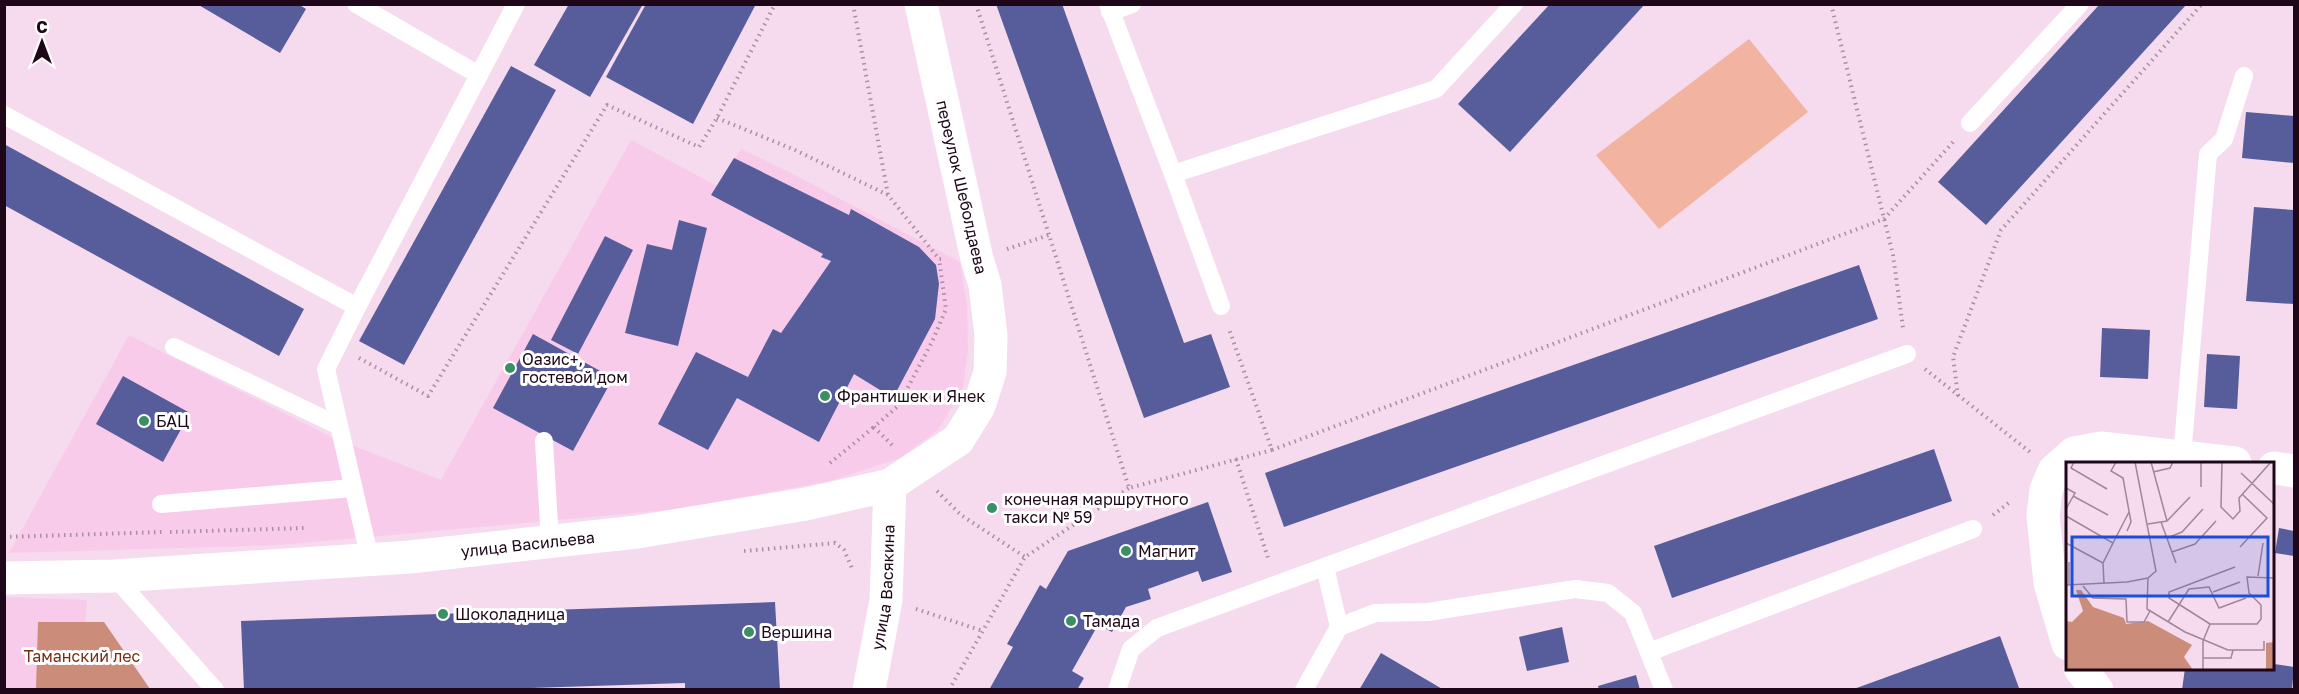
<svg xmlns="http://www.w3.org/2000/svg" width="2299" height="694" font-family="'Golos Text',sans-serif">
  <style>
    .built { fill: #f9cbea }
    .green { fill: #f2b4a0 }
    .forest { fill: #cb8c79 }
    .building { fill: #575d9b }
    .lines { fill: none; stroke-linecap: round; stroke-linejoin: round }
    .path { stroke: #a98fa1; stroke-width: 4; stroke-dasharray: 1.5 4.5; stroke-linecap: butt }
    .lane { stroke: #fff; stroke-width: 18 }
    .street { stroke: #fff; stroke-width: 33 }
    .secondary { stroke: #fff; stroke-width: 33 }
    .poi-dot { fill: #3a9064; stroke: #fff; stroke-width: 2 }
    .labels { text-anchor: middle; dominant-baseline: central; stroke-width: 6; stroke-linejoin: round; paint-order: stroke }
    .street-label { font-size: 16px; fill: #1e0718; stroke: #fff }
    .poi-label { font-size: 16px; fill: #1e0718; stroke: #fff; text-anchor: start }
    .park-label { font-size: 16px; fill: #792d14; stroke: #fff }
    .inset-road { fill: none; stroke: #a08698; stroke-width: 1.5 }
    .view { fill: #1d4ed8; fill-opacity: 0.15; stroke: #1d4ed8; stroke-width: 3 }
    .inset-edge { fill: none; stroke: #1e0718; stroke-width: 3 }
  </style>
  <rect width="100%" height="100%" fill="#f6daed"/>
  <g class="built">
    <polygon points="631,140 717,186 741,149 791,173 960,262 967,305 968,351 963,388 938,430 900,458 830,481 679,509 279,545 9,553 129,335 331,437 441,480"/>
    <polygon points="5,597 87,600 80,689 5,690"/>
  </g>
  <polygon class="green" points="1749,39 1808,112 1659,229 1596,155"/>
  <polygon class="forest" points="38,622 104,622 150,689 36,689"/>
  <g class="building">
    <polygon points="197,4 298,4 306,9 280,53"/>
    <polygon points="569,4 643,4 590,97 534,65"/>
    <polygon points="646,4 756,4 693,124 606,77"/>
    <polygon points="996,4 1062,4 1184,343 1211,334 1230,387 1144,418"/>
    <polygon points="1550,4 1645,4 1510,152 1458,104"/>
    <polygon points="2099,5 2186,5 1986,225 1938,182"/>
    <polygon points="511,66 556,90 404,365 359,341"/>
    <polygon points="2246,112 2294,116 2294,163 2242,158"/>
    <polygon points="4,144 304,309 279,356 4,205"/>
    <polygon points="734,158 849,215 851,209 919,247 936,265 939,284 935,319 893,398 854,374 819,442 737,398 708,450 658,424 696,352 748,377 773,329 781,333 831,261 821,257 823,254 711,195"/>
    <polygon points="2254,207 2294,210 2294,304 2246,301"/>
    <polygon points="679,220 707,228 678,346 625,333 647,244 672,250"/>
    <polygon points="605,236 633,250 578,354 551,340"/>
    <polygon points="1859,265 1878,319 1284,527 1265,473"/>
    <polygon points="2102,328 2150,330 2148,379 2100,377"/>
    <polygon points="533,334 613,378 573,451 493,408"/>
    <polygon points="2207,354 2240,356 2237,409 2204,407"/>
    <polygon points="123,376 190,413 163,462 96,424"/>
    <polygon points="1934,449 1952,501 1672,598 1654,546"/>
    <polygon points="1208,502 1232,572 1202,582 1198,571 1148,589 1151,599 1126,607 1112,632 1098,625 1072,671 1084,678 1077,690 989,690 1013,647 1007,644 1040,585 1046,589 1068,551"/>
    <polygon points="2279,528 2294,531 2294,556 2275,553"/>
    <polygon points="775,602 780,690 685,690 685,683 473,690 244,690 241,621"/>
    <polygon points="1562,627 1569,662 1527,671 1519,637"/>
    <polygon points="2000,636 2019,688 2015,690 1851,690"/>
    <polygon points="1381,653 1444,690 1359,690"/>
    <polygon points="2274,664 2294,667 2292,690 2182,690 2185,668 2274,668"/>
    <polygon points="1636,675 1640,690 1599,690 1598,686"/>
  </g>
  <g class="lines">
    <g class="path">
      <polyline points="853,4 888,195"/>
      <polyline points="976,4 1129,488 1272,450 1229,329"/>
      <polyline points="1831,4 1893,255 1903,328"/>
      <polyline points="717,118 795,150 888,195 939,259 942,259"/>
      <polyline points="1007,249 1049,235"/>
      <polyline points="359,358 428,396 607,105 699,147 717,118 775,4"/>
      <polyline points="1925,369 2030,452"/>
      <polyline points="1958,396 1953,357 2001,230 2202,4"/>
      <polyline points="892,445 874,427 898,406 932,342 946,309 939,259"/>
      <polyline points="1272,450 1884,219 1953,142"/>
      <polyline points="1236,459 1269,561"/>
      <polyline points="830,463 874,427"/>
      <polyline points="937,491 961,515 1025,557"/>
      <polyline points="1993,515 2011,501"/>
      <polyline points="170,532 304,528"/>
      <polyline points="4,537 163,532"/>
      <polyline points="744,551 835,543 844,550 852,568"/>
      <polyline points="916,609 983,631"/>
      <polyline points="949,690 1025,557 1129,488"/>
    </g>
    <g class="lane">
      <polyline points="356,4 479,75 357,307"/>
      <polyline points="1108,4 1173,174 1221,306"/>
      <polyline points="1110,12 1132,4"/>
      <polyline points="479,75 516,4"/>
      <polyline points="4,115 357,307 326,369 370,559"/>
      <polyline points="1970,123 2080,4"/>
      <polyline points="1173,174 1436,89 1514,4"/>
      <polyline points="174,347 339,426"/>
      <polyline points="544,441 550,541"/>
      <polyline points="2182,456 2208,154 2224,139 2244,76"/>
      <polyline points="161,504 353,488"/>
      <polyline points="1325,567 1339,627"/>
      <polyline points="114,576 215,690"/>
      <polyline points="1649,652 1973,529"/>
      <polyline points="1117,690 1131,649 1157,628 1907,354"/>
      <polyline points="1304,690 1339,627 1375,613 1428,612 1575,589 1608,593 1633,613 1664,690"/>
    </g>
    <g class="street">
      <polyline points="2274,468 2294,471"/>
      <polyline points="2068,644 2050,583 2043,516 2046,490 2054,471 2074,453 2101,448 2235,463"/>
      <polyline points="2080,668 2097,690"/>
      <path id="s1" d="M869 690 886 600 890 485"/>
    </g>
    <path class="secondary" id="s2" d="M4 578 114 576 410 557 637 532 806 504 890 485 958 440 979 406 990 372 991 335 985 285 977 259 921 4"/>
  </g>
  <g class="poi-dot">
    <circle cx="510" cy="368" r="6"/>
    <circle cx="825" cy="396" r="6"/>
    <circle cx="144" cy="421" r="6"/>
    <circle cx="992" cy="508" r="6"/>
    <circle cx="1126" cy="551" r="6"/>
    <circle cx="443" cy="614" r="6"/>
    <circle cx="1071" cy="621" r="6"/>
    <circle cx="749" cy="632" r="6"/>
  </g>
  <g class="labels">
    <g class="street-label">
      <text transform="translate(962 187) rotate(77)">переулок Шеболдаева</text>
      <text stroke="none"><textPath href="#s2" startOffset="525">улица Васильева</textPath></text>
      <text stroke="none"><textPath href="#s1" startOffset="104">улица Васякина</textPath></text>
    </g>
    <g class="poi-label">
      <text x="522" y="359">Оазис+,<tspan x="522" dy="18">гостевой дом</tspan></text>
      <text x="837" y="396">Франтишек и Янек</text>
      <text x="156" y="421">БАЦ</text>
      <text x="1004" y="499">конечная маршрутного<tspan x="1004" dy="18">такси № 59</tspan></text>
      <text x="1138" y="551">Магнит</text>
      <text x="455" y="614">Шоколадница</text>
      <text x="1083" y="621">Тамада</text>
      <text x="761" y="632">Вершина</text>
    </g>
    <g class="park-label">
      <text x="82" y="656">Таманский лес</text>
    </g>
  </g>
  <g transform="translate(2066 462)">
    <rect width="208" height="208" fill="#f6daed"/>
    <path d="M10 128H15L27 145 58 156 60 162 82 159 126 183 118 195 127 208H0V159L6 160 17 149ZM208 180V208H200V181Z" fill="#cb8c79"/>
    <path class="inset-road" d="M8 0 5 6 41 27M50 0 45 9 57 16 65 60 61 69M85 0 101 59M156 0 155 45 167 57 174 49 173 36 205 0M87 10 104 6 107 0M175 11 209 43M135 25V0M0 26 9 31 0 47M7 34 42 53M0 54 47 81 37 101M95 60 110 101M82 62 101 59 124 35M101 76 116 70 137 47M0 81 37 101 38 122M47 81 63 50M174 85 201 56 176 32M106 90 129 82 150 59M192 114 197 81M82 116 81 147 119 170 162 188H198V179M0 123 61 120 82 116 90 109 69 0M3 123V100M17 124 27 136 60 137 61 160H78L84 149M147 130 174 120M195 143 183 131 181 115 209 116M102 160 123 127 143 125 153 146 180 136M144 162 103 136V130L169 105M144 162H191L195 157V143M137 179V208M137 179 144 162M137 196H165L167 188"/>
    <path class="view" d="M6 75H202V134H6Z"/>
    <rect width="208" height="208" class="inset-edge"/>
  </g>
  <rect width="2299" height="694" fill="none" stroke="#1e0718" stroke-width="12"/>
  <g transform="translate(42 42)" stroke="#ffffff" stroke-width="4.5" paint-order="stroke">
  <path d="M0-4.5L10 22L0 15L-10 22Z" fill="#1e0718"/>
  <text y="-9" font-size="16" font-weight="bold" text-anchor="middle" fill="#1e0718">С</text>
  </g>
</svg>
